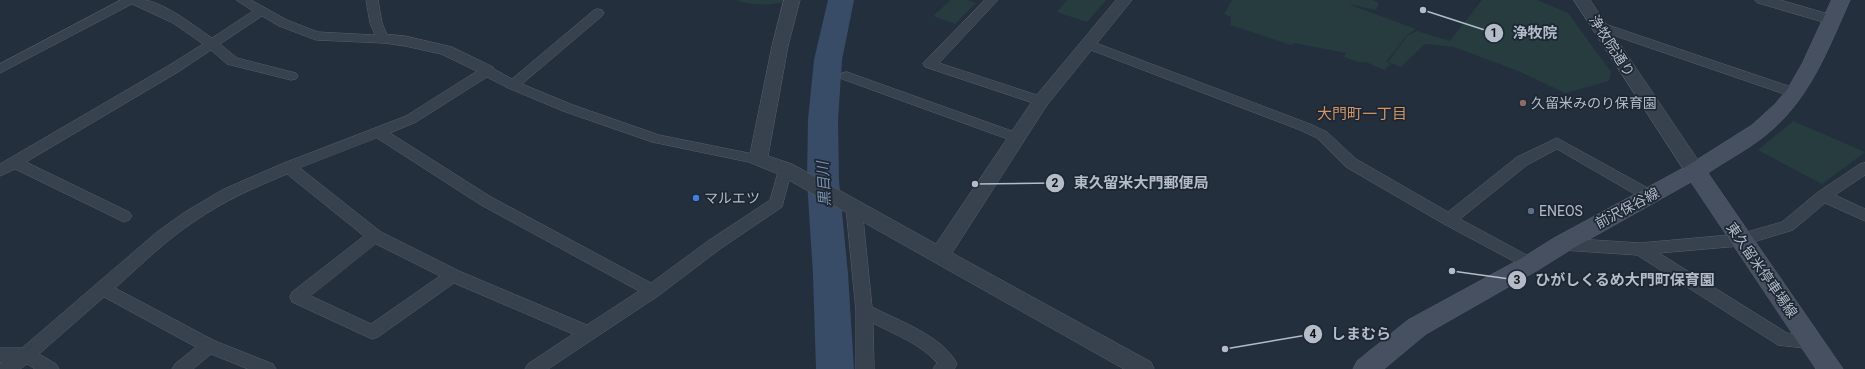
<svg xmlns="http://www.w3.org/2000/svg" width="1865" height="369" font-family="Roboto,'Noto Sans JP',sans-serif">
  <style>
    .green { fill: #263c3f }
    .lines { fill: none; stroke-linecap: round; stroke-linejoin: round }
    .river { fill: #394c67; fill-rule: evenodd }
    .minor-casing { stroke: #565f6c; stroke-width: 1 }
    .tertiary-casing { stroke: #565f6c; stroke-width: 1 }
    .secondary-casing { stroke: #565f6c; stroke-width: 1 }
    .minor { fill: #38414e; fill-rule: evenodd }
    .tertiary { fill: #38414e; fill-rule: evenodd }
    .secondary { fill: #465061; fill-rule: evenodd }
    .education-dot { fill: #8d6e63; stroke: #1d2633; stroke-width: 1.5 }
    .shop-dot { fill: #3f7fe0; stroke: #1d2633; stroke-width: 1.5 }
    .service-dot { fill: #5c6f8a; stroke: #1d2633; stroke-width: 1.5 }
    .labels { text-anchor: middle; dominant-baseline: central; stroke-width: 3.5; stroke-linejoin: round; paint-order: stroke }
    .street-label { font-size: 14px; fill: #b4bcc9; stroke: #1d2633 }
    .poi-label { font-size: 14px; fill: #b4bcc9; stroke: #1d2633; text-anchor: start }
    .neighbourhood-label { font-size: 15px; fill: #d59563; stroke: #1d2633 }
    .water-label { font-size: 15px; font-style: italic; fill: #7c92b1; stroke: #1d2633 }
    .leader { fill: none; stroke: #b4bcc9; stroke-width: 1.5 }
    .callout-dot { fill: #b4bcc9; stroke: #1d2633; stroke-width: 1.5 }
    .mark-label { font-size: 12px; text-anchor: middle; font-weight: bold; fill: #111 }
    .callout-label { font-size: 15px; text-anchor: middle; font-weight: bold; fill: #b4bcc9; stroke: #1d2633; stroke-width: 3.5; stroke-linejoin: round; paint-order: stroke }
  </style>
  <rect width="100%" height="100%" fill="#242f3e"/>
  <g class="green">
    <path d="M736 0H786L785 2C770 5 750 6 736 0Z"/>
    <polygon points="951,0 967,0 976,3 955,24 933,16"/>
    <polygon points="1067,0 1106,0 1087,22 1057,12"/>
    <polygon points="1232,0 1373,0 1379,3 1376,10 1348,4 1416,29 1406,36 1386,62 1390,64 1384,70 1366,62 1358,62 1344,57 1346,53 1294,43 1291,45 1230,25 1231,17 1224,14"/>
    <polygon points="1482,0 1537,0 1568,13 1611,72 1609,81 1565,93 1518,71 1454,47 1425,44 1401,67 1388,62 1407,36 1417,31 1450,41"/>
    <polygon points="1793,121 1865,152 1822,184 1758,150"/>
  </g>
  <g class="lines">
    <polygon class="river" points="828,0 854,0 842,60 838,120 839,181 848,274 854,369 816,369 813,274 807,181 808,120 814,60"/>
    <defs>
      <g id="minor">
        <path d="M121 0C129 0 138 0 146 0 168 5 193 25 212 38L253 11 236 0H251L287 20 318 32 375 35 370 23 366 0H378L382 23 389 39 388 42 383 43 316 40 279 26 262 16 220 44 237 58 296 73 298 76 296 79 291 80 227 64 211 50 178 72 26 162 129 212 132 216 129 220 124 222 15 169 0 176V164L168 66 203 44 173 23 132 4 0 73V64Z"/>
        <polygon points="985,0 998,0 939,63 1046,98 1048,101 1046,104 1036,104 925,67 923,64"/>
        <path d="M598 9 602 10 604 13 602 16 522 84 573 105 659 135 763 156 765 159 763 162 758 164 652 142 563 111 508 88 487 77 416 122 390 133 491 197 651 283 708 241 770 200 780 165 785 164 790 165 792 169 782 207 720 249 658 296 548 369H525L528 364 573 334 454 283 378 337 372 339 292 302 290 297 292 292 364 236 287 174C256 187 223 201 195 221 166 240 141 265 115 288L215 341 273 364 276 369H248L211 354 193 369H172L175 364 196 347 104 297 39 354 56 364 59 369H35L27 364 20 369H0V364L2 362H0V348H22L157 232 185 212 224 189 284 163 406 116 482 68H492L512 79 594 10ZM377 138 481 205 639 291 587 325 459 271 381 232 300 168ZM376 244 440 276 371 324 311 296Z"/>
        <polygon points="1599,22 1800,90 1802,93 1800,96 1790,96 1595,29 1593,26 1595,23"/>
        <polygon points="1088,40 1310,124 1327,132 1356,159 1448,212 1517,157 1557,138 1655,192 1658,196 1655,200 1650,201 1645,200 1557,149 1527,165 1460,219 1536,260 1538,264 1536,268 1530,270 1444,224 1346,167 1317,138 1300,130 1083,47 1082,44 1083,41"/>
        <polygon points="847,72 1023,135 1025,138 1023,141 1018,143 1013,141 842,79 840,76 842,73"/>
        <polygon points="1865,163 1865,175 1835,195 1865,209 1865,221 1825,203 1793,230 1740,246 1659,253 1787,333 1818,337 1821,342 1818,347 1812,349 1778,345 1637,255 1562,250 1556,248 1554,244 1556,240 1562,238 1640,243 1740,234 1782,222 1818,192 1860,164"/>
        <path d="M854 203 859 204 862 208 872 307C899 321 943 336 957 364L954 369H933L937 363C921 344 894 334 873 323L874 369H856V311L846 208 849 204Z"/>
      </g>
      <g id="tertiary">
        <polygon points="784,0 800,0 788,46 768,156 792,164 936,244 1035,97 1116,0 1132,0 1047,105 952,253 1151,362 1154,369 1124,369 778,174 751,163 749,159 772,46"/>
        <polygon points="1574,0 1590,0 1702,166 1704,171 1702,176 1695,177 1688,176"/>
        <polygon points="1755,0 1780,0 1839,17 1841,20 1839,23 1833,25 1758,3"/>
        <polygon points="383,34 405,36 452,47 493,67 495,71 493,75 487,76 441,54 405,46 377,42 375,39 377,36"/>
      </g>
      <path id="secondary" d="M1832 0H1850C1828 49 1810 99 1767 134 1749 149 1727 160 1708 173L1843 369H1816L1691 182 1570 250 1538 270 1426 334 1384 369H1353L1357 361 1408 320 1522 258 1554 238 1687 166 1752 125 1775 104 1787 90 1802 64Z"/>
    </defs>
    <use href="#minor" class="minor-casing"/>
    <use href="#tertiary" class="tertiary-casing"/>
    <use href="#secondary" class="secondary-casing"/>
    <use href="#minor" class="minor"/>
    <use href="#tertiary" class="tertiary"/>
    <use href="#secondary" class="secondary"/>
  </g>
  <circle class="education-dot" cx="1523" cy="103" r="4"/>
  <circle class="shop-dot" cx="696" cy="198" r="4"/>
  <circle class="service-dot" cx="1531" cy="211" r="4"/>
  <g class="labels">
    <g class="street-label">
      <text transform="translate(1612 46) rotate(57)">浄牧院通り</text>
      <text transform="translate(1627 208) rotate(-28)">前沢保谷線</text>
      <text transform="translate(1762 270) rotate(55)">東久留米停車場線</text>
    </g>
    <g class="poi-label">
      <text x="1531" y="103">久留米みのり保育園</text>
      <text x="704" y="198">マルエツ</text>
      <text x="1539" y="211">ENEOS</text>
    </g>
    <g class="neighbourhood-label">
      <text x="1362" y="114">大門町一丁目</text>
    </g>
    <g class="water-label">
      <text transform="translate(824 184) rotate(-93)">黒目川</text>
    </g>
  </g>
  <path class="leader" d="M1423 10L1494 33M975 184L1055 183M1452 271L1517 280M1225 349L1313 334"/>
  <g class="callout-dot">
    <circle cx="1423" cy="10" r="4"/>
    <circle cx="975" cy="184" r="4"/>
    <circle cx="1452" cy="271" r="4"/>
    <circle cx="1225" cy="349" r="4"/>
    <circle cx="1494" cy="33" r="10"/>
    <circle cx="1055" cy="183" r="10"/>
    <circle cx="1517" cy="280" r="10"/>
    <circle cx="1313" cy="334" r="10"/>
  </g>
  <g class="mark-label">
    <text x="1494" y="37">1</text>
    <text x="1055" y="187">2</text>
    <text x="1517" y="284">3</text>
    <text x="1313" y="338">4</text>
  </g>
  <g class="callout-label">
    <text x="1535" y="38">浄牧院</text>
    <text x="1141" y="188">東久留米大門郵便局</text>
    <text x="1625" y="285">ひがしくるめ大門町保育園</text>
    <text x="1361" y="339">しまむら</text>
  </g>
</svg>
